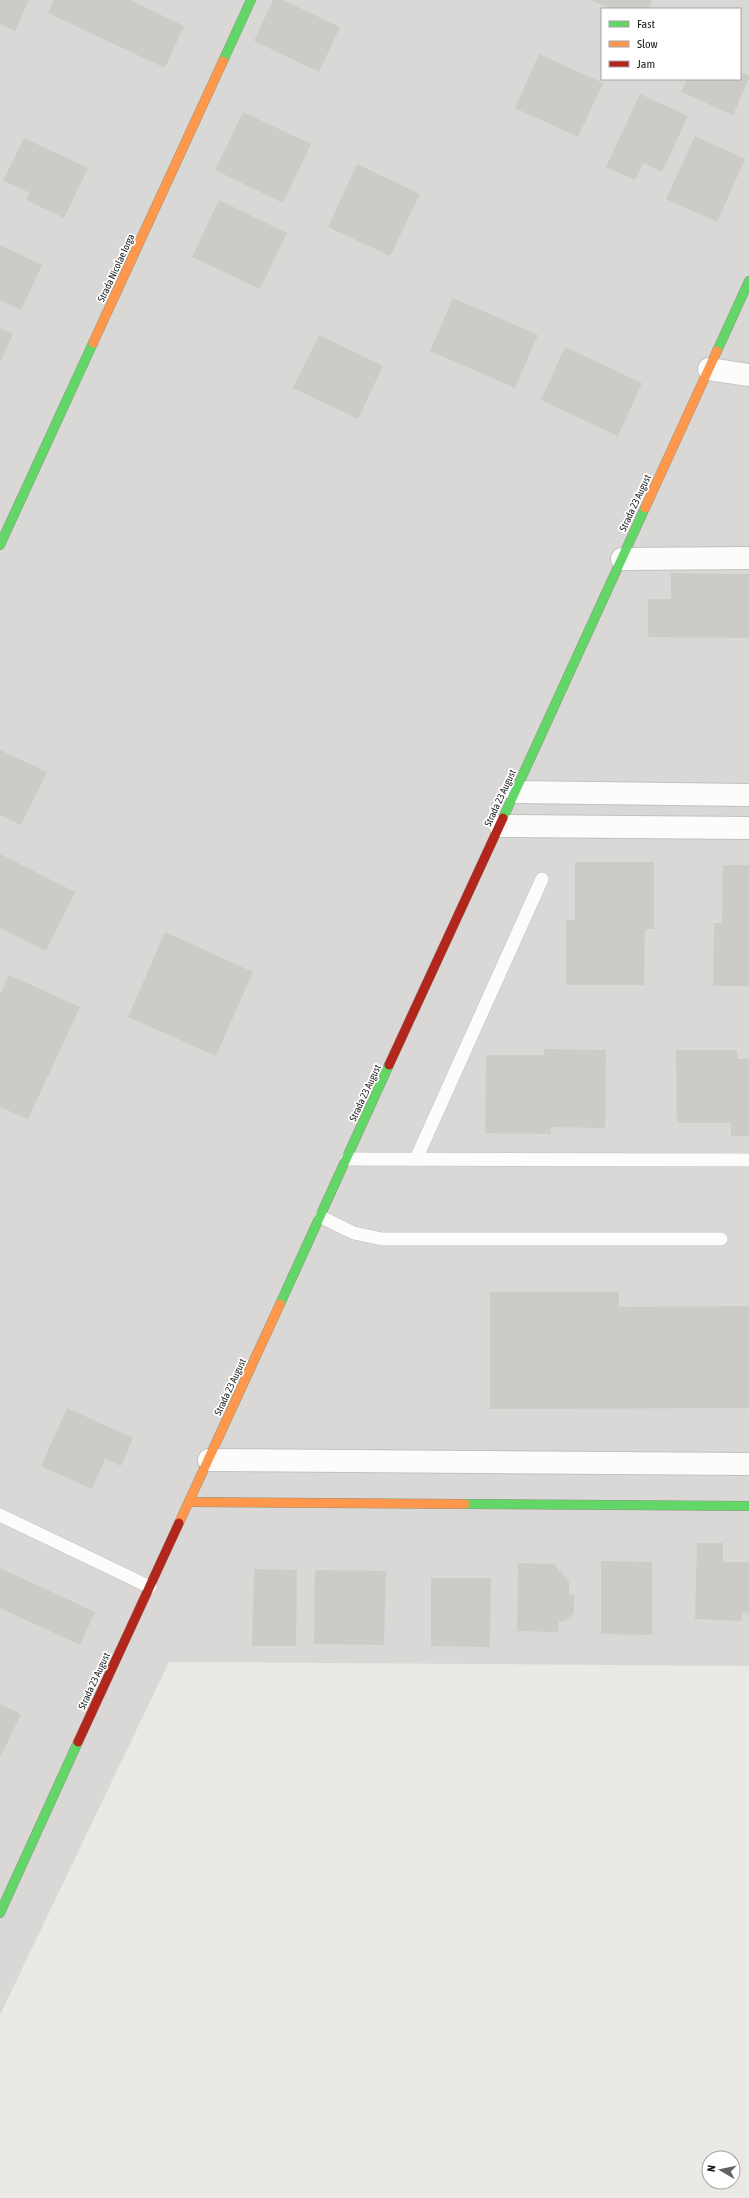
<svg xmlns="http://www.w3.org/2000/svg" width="749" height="2198" font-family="'Asap Condensed',sans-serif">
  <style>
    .residential { fill: #d9d8d6; fill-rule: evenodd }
    .building { fill: #cdcbc8 }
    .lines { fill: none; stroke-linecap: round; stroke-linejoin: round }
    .lane-casing { stroke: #c1c1bf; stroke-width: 14 }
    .street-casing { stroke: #c1c1bf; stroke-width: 24 }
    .fast-casing { stroke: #8f927f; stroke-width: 10 }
    .slow-casing { stroke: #8f927f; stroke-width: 10 }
    .jam-casing { stroke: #8f927f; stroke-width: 10 }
    .lane { stroke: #fcfcfb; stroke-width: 13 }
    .street { stroke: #fcfcfb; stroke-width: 22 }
    .fast { stroke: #63d668; stroke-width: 9 }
    .slow { stroke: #ff974d; stroke-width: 9 }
    .jam { stroke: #b3261e; stroke-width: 9 }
    .labels { text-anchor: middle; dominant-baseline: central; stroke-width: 3.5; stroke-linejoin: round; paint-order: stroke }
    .street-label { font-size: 10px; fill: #1c1c1c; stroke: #fff }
  </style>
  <rect width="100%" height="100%" fill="#eae9e5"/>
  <path class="residential" d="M0 0H749V1666L169 1662 0 2015ZM602 9H740V79H602Z"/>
  <g class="building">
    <polygon points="0,0 29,0 15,31 0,24"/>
    <polygon points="54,0 130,0 184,26 165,68 48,13"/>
    <polygon points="273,0 283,0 340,27 319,72 254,41"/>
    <polygon points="591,0 652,0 648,9 611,9"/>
    <polygon points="539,54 603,83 578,137 515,108"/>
    <polygon points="740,72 749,76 749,78 733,115 681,92 687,79 740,79"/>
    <polygon points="640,94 688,116 662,172 643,163 635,180 606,167"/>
    <polygon points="243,112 311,144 283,203 215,170"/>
    <polygon points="695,136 745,159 717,222 666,199"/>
    <polygon points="24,138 88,168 64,218 26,200 30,193 3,181"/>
    <polygon points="357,164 420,194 390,256 328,227"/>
    <polygon points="219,200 287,233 260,289 192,257"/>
    <polygon points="0,245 42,265 21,310 0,300"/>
    <polygon points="453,298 538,335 515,388 430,351"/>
    <polygon points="0,328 13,334 0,363"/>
    <polygon points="319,335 383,366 358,419 293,388"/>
    <polygon points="565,347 642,383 618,436 541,400"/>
    <polygon points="671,573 749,574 749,638 648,637 648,599 671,599"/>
    <polygon points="0,750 47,772 21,825 0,815"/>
    <polygon points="0,854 75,892 46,951 0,928"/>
    <polygon points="575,862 654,862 654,929 645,929 644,985 566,985 566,920 575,920"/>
    <polygon points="723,865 749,865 749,986 713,986 714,923 722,923"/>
    <polygon points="165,932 253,972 216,1056 128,1017"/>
    <polygon points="9,975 80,1007 28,1119 0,1107 0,995"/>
    <polygon points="544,1049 606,1050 605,1128 550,1127 551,1134 485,1133 486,1055 544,1055"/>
    <polygon points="676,1050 737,1050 738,1059 749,1059 749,1136 731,1136 731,1123 677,1123"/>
    <polygon points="490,1292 619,1292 619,1307 749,1306 749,1408 490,1409"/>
    <polygon points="67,1408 133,1438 121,1466 105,1459 92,1489 41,1466"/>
    <polygon points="697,1543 723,1543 723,1562 749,1562 749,1613 742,1612 742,1621 695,1619"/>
    <polygon points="601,1561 652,1562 652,1635 601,1634"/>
    <polygon points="518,1563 554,1564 569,1582 569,1595 574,1595 574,1613 565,1621 559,1621 558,1632 517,1631"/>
    <polygon points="0,1568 95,1612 80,1645 0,1608"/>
    <polygon points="254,1569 297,1570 296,1646 252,1646"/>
    <polygon points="315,1570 386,1571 384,1645 314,1644"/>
    <polygon points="431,1578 491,1578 490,1647 431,1646"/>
    <polygon points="0,1704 21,1714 0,1758"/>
  </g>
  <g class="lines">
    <defs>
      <g id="lane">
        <polyline points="347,1159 749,1160"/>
        <polyline points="416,1159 542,879"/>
        <polyline points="321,1217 354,1233 382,1239 721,1239"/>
        <polyline points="0,1515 150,1587"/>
      </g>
      <g id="street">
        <polyline points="709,369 749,375"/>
        <polyline points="622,559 749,558"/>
        <polyline points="516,792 749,795"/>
        <polyline points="500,826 749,828"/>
        <polyline points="209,1460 749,1464"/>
      </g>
      <g id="fast">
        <polyline points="223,61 251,0"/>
        <polyline points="717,351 749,281"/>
        <polyline points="0,545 93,343"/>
        <polyline points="503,818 645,508"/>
        <polyline points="280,1304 389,1065"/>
        <polyline points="465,1504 749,1506"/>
        <polyline points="0,1913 78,1742"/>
      </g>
      <g id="slow">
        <polyline points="93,343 223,61"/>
        <polyline points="645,508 717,351"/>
        <polyline points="189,1502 465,1504"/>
        <polyline points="179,1523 280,1304"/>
      </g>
      <g id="jam">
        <polyline points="389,1065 503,818"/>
        <polyline points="78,1742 179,1523"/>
      </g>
    </defs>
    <use href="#lane" class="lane-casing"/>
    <use href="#street" class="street-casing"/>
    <use href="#fast" class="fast-casing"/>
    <use href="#slow" class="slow-casing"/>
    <use href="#jam" class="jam-casing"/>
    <use href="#lane" class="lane"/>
    <use href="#street" class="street"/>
    <use href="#fast" class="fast"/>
    <use href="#slow" class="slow"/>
    <use href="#jam" class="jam"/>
  </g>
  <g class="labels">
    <g class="street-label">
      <text transform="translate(116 268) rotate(-65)">Strada Nicolae Iorga</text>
      <text transform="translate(635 503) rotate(-65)">Strada 23 August</text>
      <text transform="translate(500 798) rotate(-65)">Strada 23 August</text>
      <text transform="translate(365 1093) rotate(-65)">Strada 23 August</text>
      <text transform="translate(230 1387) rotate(-65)">Strada 23 August</text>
      <text transform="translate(94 1681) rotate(-65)">Strada 23 August</text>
    </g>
  </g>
  <rect x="601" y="8" width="140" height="72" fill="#ffffff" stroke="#a4a4a4"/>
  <rect x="609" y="21" width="20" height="6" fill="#63d668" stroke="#a4a4a4"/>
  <text x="637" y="28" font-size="12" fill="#1c1c1c">Fast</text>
  <rect x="609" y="41" width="20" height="6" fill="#ff974d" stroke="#a4a4a4"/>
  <text x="637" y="48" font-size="12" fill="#1c1c1c">Slow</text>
  <rect x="609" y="61" width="20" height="6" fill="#b3261e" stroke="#a4a4a4"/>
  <text x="637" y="68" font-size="12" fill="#1c1c1c">Jam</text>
  <g transform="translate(721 2170) rotate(279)"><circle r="19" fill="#ffffff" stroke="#a4a4a4"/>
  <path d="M0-3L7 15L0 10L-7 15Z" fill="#646462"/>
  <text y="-6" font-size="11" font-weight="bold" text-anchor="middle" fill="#1c1c1c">N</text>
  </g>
</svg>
